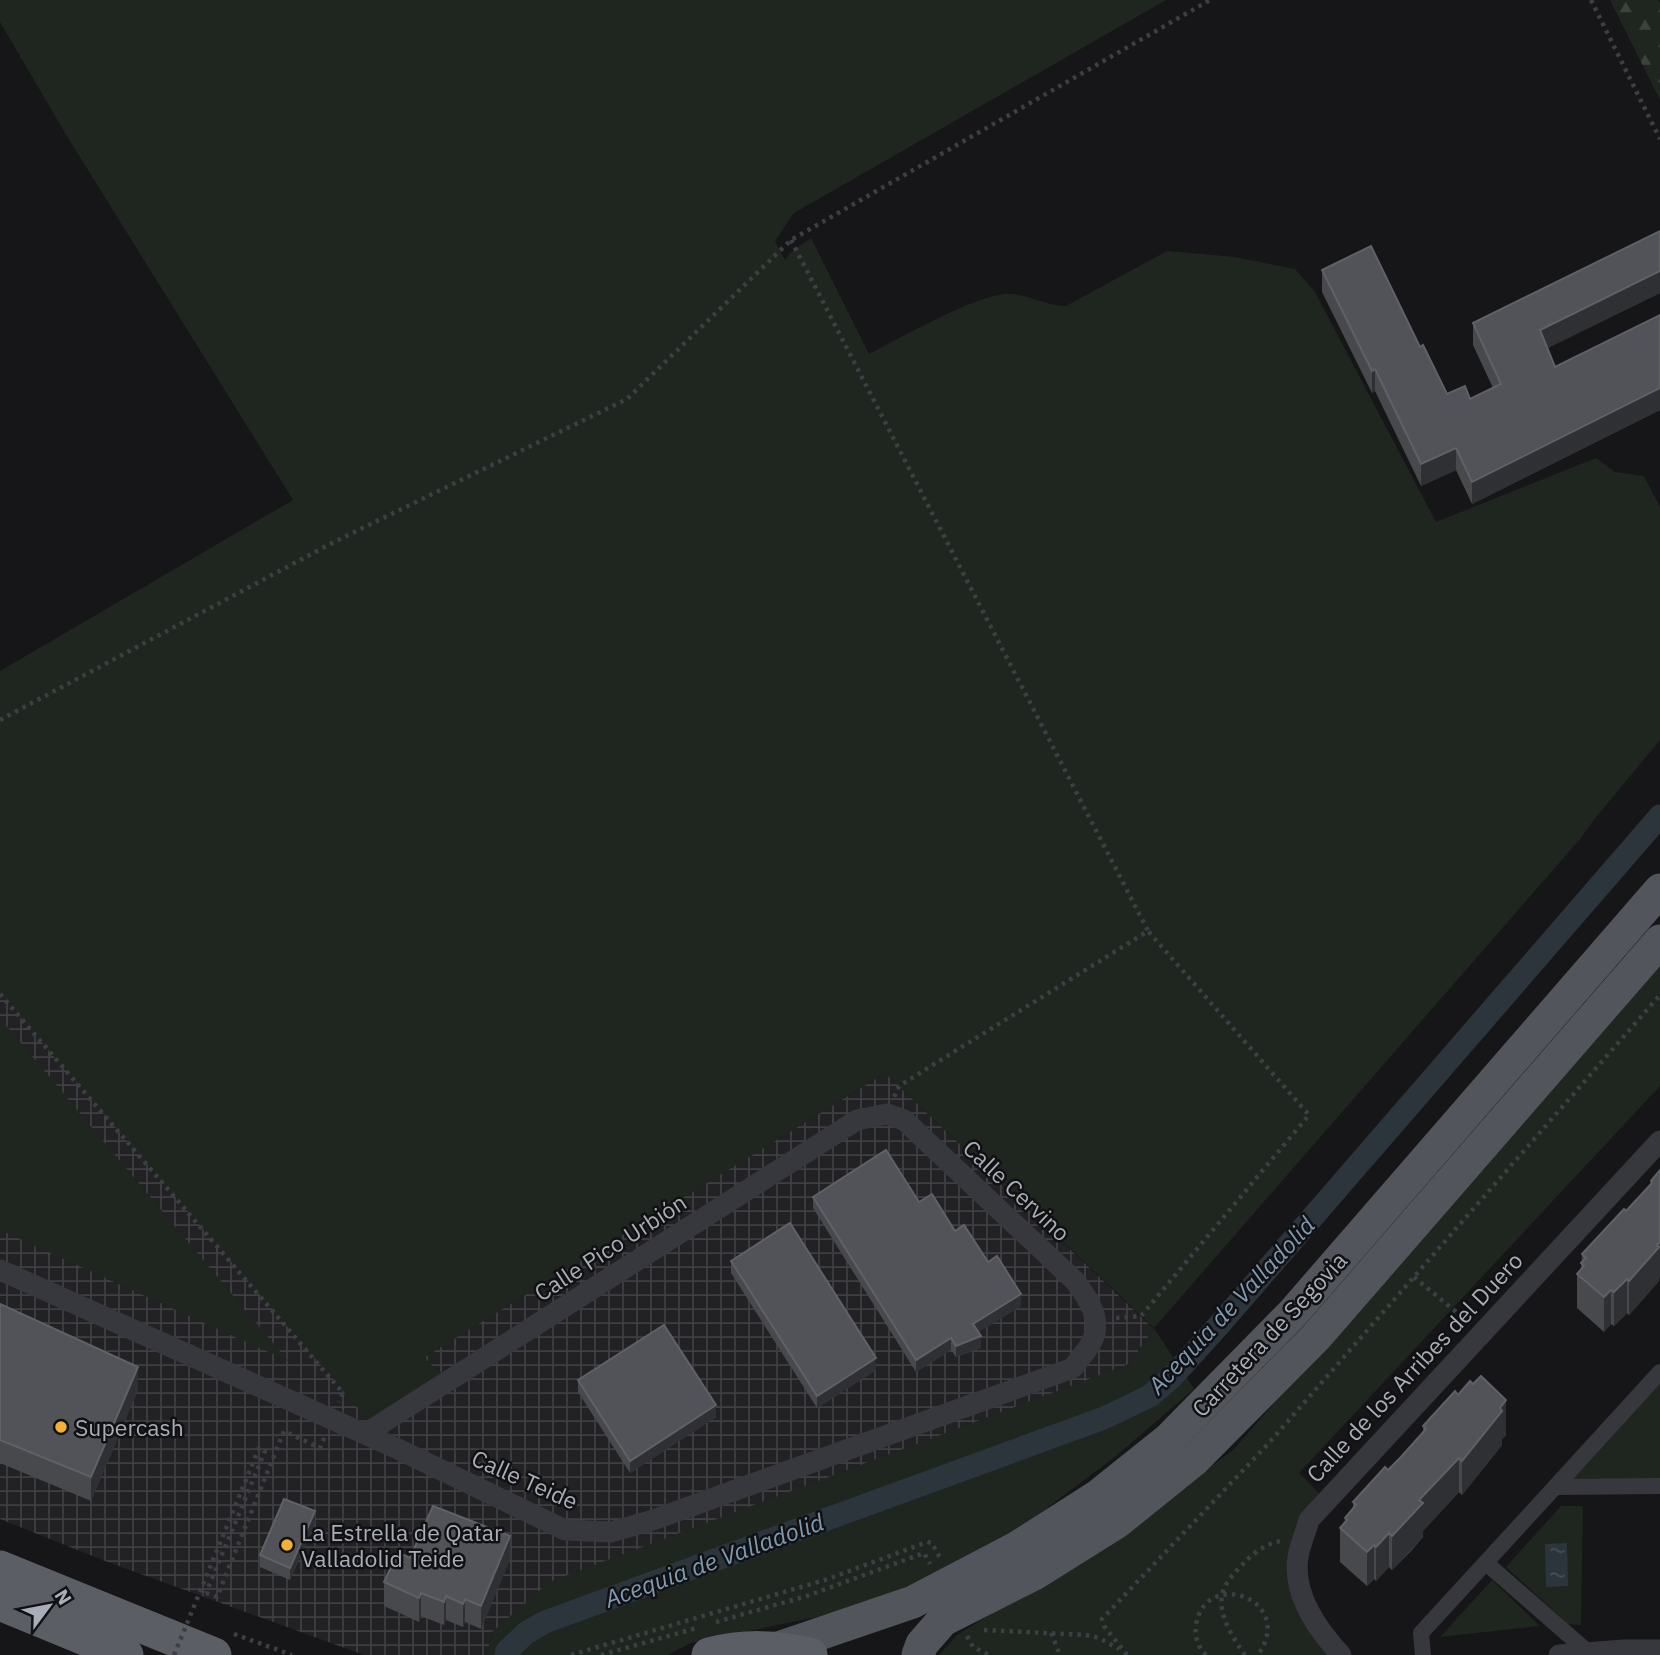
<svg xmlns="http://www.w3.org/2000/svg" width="1660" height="1655" font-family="'IBM Plex Sans',sans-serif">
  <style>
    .industrial { fill: url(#industrial-grid) }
    .green { fill: #1e261f }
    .forest { fill: url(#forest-firs) }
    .water { fill: url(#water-ripples) }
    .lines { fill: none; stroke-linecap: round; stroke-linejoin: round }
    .canal { stroke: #2c353c; stroke-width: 23 }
    .path { stroke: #3d3f44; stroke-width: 4.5; stroke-dasharray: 3.5 5; stroke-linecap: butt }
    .pedestrian { stroke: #37383d; stroke-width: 16 }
    .minor { stroke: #37383d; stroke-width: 21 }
    .primary { stroke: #53555c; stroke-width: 33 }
    .trunk { stroke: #5b5e65; stroke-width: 35 }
    .path-bridge { stroke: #3d3f44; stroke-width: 4.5; stroke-dasharray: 3.5 5; stroke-linecap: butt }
    .wall { fill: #47494d }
    .shaded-wall { fill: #2f3033 }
    .building { fill: #525359; stroke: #5f6168; stroke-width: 2 }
    .poi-dot { fill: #f2b134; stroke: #111113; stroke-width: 2.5 }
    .labels { text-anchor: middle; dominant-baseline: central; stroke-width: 5; stroke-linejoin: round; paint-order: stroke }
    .street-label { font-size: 23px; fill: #a8adb8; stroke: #111113 }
    .poi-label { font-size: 23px; fill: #a8adb8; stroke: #111113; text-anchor: start }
    .water-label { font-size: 24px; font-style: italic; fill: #7f9bb3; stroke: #111113 }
  </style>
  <defs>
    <pattern id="industrial-grid" width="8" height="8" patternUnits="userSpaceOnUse" patternTransform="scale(1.75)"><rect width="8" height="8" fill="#222225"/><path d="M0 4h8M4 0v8" fill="none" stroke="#3f3f43"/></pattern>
    <pattern id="forest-firs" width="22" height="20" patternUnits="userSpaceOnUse" patternTransform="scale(1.75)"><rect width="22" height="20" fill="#1e261f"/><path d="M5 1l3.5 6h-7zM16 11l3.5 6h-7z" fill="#3c433d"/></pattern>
    <pattern id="water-ripples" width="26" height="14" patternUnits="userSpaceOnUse" patternTransform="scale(1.75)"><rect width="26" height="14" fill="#2c353c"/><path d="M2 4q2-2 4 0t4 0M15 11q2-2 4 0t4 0" fill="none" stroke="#485056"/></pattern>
  </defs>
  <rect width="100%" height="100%" fill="#161618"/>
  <polygon class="industrial" points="0,828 424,1357 885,1073 1154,1329 1129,1364 493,1631 487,1655 364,1655 105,1561 0,1519"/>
  <g class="green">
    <path d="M0 0H1166L794 213 775 241 785 260 790 253 811 238 869 354C899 339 983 290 1013 294 1032 296 1044 305 1066 306L1167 251 1235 257 1295 269 1315 292 1436 522 1596 458 1615 472 1644 476 1660 507V740L1593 821 1580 839 1154 1328 1194 1389 1116 1456 1014 1533 907 1590 822 1616 691 1643 668 1655H487L493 1631 549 1582 1129 1364 1154 1328 885 1073 425 1357 429 1363 451 1380 375 1428 0 994V671L293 500 65 133 0 22Z"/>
    <polygon points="1660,962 1660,1086 1299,1473 1326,1500 1297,1581 1341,1655 939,1655 957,1635 1140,1521 1234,1449"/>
    <polygon points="0,1018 288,1361 0,1230"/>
    <polygon points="1660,1372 1660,1486 1555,1487"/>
    <polygon points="1561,1506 1583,1506 1581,1625 1568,1624 1506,1567"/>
    <polygon points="1492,1580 1540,1626 1440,1637"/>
  </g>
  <polygon class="forest" points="1610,0 1658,0 1660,3 1660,100"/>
  <polygon class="water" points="1567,1543 1568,1586 1546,1587 1545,1544"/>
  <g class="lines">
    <polyline class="canal" points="506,1655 507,1651 526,1633 545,1622 1104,1418 1150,1396 1172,1377 1220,1324 1660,816"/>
    <g class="path">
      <polyline points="1591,0 1660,139"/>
      <polyline points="791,240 1148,931 899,1086 894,1097"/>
      <polyline points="0,720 332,543 627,399 791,240 1210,0"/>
      <polyline points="0,994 343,1393 339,1402"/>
      <polyline points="1414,1277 1467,1321"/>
      <polyline points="1116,1318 1141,1316 1309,1115 1148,931"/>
      <polyline points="206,1593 217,1597 284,1431 320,1448 325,1436"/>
      <polyline points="716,1622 807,1596 924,1553 930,1564"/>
      <polyline points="984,1630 1086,1635 1099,1638 1119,1649"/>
      <polyline points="1051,1633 1060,1655"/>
      <polyline points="234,1634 292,1655"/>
      <polyline points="967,1636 973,1647 989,1655"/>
      <polyline points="571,1655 828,1579 927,1542 932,1543 940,1558"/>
      <polyline points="601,1655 697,1628"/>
      <polyline points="1127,1655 1104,1626 1102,1619 1268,1444 1660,995"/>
      <path d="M1206 1655C1198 1647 1194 1636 1196 1625 1205 1567 1297 1599 1258 1655"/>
      <path d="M1245 1655C1234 1640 1218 1615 1222 1595 1224 1583 1236 1571 1244 1563 1253 1553 1267 1543 1281 1541"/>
    </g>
    <g class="pedestrian">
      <polyline points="1555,1487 1660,1372"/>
      <polyline points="1486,1563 1588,1652"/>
      <polyline points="1423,1655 1421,1633 1555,1487 1660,1486"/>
    </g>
    <g class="minor">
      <path d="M0 1270 398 1449 565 1530 611 1532 650 1521 1073 1368C1079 1359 1089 1349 1093 1339 1102 1318 1087 1297 1075 1281L904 1120 887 1114 857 1120 365 1434"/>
      <path d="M1341 1655C1317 1629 1292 1594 1298 1557 1300 1544 1306 1532 1309 1520L1660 1141"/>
      <polyline points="1559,1655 1624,1650 1660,1650"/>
    </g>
    <g class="primary">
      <polyline points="778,1648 913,1602 1018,1547 1098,1496 1168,1440 1293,1313 1660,890"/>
      <polyline points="918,1655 922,1644 943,1620 1034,1574 1117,1522 1194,1460 1316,1337 1660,941"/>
    </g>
    <g class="trunk">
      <polyline points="0,1568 214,1655"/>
      <polyline points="0,1603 126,1655"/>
      <path d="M709 1655C744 1646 775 1647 810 1655"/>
    </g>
    <polyline class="path-bridge" points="174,1655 259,1448 265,1451 206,1593"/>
  </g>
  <g class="wall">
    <polygon points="1660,231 1660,293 1547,348 1555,367 1660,315 1660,410 1472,504 1456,470 1421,486 1375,391 1372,393 1322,292 1322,270 1420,347 1447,394 1470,399 1493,388 1473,345 1473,323"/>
    <polygon points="1660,1170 1659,1281 1629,1315 1627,1313 1614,1326 1611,1324 1604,1332 1577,1308 1577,1274 1581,1269 1582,1254 1626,1211 1651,1184 1651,1181"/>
    <polygon points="813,1197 955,1231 988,1262 1021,1306 978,1332 981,1348 956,1357 951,1350 916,1372 813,1208"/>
    <polygon points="731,1261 876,1370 817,1408 731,1273"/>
    <polygon points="0,1304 138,1390 91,1501 0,1463"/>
    <polygon points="578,1380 716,1417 630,1473 578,1392"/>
    <polygon points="1423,1426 1506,1435 1502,1439 1502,1445 1462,1495 1459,1492 1423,1531 1423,1537 1411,1551 1392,1570 1389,1567 1376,1581 1374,1579 1367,1586 1340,1562 1340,1528 1345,1523 1345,1518 1353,1508 1353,1502 1388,1470 1423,1432"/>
    <polygon points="315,1523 290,1580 260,1567 260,1555"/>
    <polygon points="410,1558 510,1559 481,1629 465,1622 463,1627 446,1620 444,1625 421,1616 419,1622 384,1606 384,1582"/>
  </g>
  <g class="shaded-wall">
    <polygon points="1660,271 1660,293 1540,352 1540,330"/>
    <polygon points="1375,369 1375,391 1372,393 1372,371"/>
    <polygon points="1660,388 1660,410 1472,504 1472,482"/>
    <polygon points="1456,448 1456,470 1421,486 1421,464"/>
    <polygon points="1660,1242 1660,1276 1659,1281 1629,1315 1629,1281"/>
    <polygon points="1627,1279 1627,1313 1614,1326 1614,1292"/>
    <polygon points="1611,1290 1611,1324 1604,1332 1604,1297"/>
    <polygon points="1021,1294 1021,1306 973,1336 973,1324"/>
    <polygon points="981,1336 981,1348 956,1357 956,1346"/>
    <polygon points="951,1338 951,1350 916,1372 916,1360"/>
    <polygon points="876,1358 876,1370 817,1408 817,1396"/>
    <polygon points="138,1367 138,1390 91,1501 91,1477"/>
    <polygon points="1506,1400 1506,1435 1502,1439 1502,1445 1462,1495 1462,1461"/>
    <polygon points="716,1405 716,1417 630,1473 630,1461"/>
    <polygon points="1459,1458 1459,1492 1423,1531 1423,1537 1392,1570 1392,1536 1419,1500"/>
    <polygon points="315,1511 315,1523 290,1580 290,1568"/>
    <polygon points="1389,1533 1389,1567 1376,1581 1376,1547"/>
    <polygon points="510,1536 510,1559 481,1629 481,1606"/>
    <polygon points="1374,1545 1374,1579 1367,1586 1367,1552"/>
    <polygon points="421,1593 421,1616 419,1622 419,1598"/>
    <polygon points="446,1596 446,1620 444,1625 444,1602"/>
    <polygon points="465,1599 465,1622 463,1627 463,1604"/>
  </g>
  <g class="building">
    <polygon points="1660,231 1660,271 1540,330 1555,367 1660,315 1660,388 1472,482 1456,448 1421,464 1375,369 1372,371 1322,270 1371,246 1420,347 1423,345 1447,394 1465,386 1470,399 1501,384 1473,323"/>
    <polygon points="886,1150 919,1202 932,1194 955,1231 964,1225 988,1262 997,1256 1021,1294 973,1324 981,1336 956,1346 951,1338 916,1360 813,1197"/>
    <polygon points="1660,1170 1660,1242 1657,1245 1659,1247 1629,1281 1627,1279 1614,1292 1611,1290 1604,1297 1577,1274 1584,1266 1581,1263 1586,1258 1582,1254 1624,1209 1626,1211 1652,1183 1651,1181"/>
    <polygon points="790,1223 876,1358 817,1396 731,1261"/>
    <polygon points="0,1304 138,1367 91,1477 0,1440"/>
    <polygon points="664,1325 716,1405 630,1461 578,1380"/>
    <polygon points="1481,1376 1506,1400 1500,1408 1502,1411 1462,1461 1459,1458 1419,1500 1423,1503 1392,1536 1389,1533 1376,1547 1374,1545 1367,1552 1340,1528 1347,1520 1345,1518 1356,1505 1353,1502 1385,1467 1388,1470 1401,1457 1426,1429 1423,1426 1455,1391 1458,1395 1470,1381 1473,1384"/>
    <polygon points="284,1499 315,1511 290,1568 260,1555"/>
    <polygon points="433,1506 510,1536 481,1606 465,1599 463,1604 446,1596 444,1602 421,1593 419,1598 384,1582 398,1552 410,1558"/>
  </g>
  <g class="poi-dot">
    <circle cx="61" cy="1427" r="7"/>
    <circle cx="287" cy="1545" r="7"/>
  </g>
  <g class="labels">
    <g class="street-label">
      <text transform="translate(1017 1190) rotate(43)">Calle Cervino</text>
      <text transform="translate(610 1247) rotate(-33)">Calle Pico Urbión</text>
      <text transform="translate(1269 1334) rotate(-47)">Carretera de Segovia</text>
      <text transform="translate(1414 1367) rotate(-47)">Calle de los Arribes del Duero</text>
      <text transform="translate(525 1479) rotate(24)">Calle Teide</text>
    </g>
    <g class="poi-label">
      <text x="75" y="1427">Supercash</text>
      <text x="301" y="1532">La Estrella de Qatar<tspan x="301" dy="26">Valladolid Teide</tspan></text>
    </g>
    <g class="water-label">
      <text transform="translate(1231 1305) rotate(-47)">Acequia de Valladolid</text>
      <text transform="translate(714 1560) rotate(-20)">Acequia de Valladolid</text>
    </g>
  </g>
  <g transform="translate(49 1606) rotate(58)" stroke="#111113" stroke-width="5" paint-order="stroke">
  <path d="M0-5L12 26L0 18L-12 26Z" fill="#a8adb8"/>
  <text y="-10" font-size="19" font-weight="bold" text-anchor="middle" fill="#a8adb8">N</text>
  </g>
</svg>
